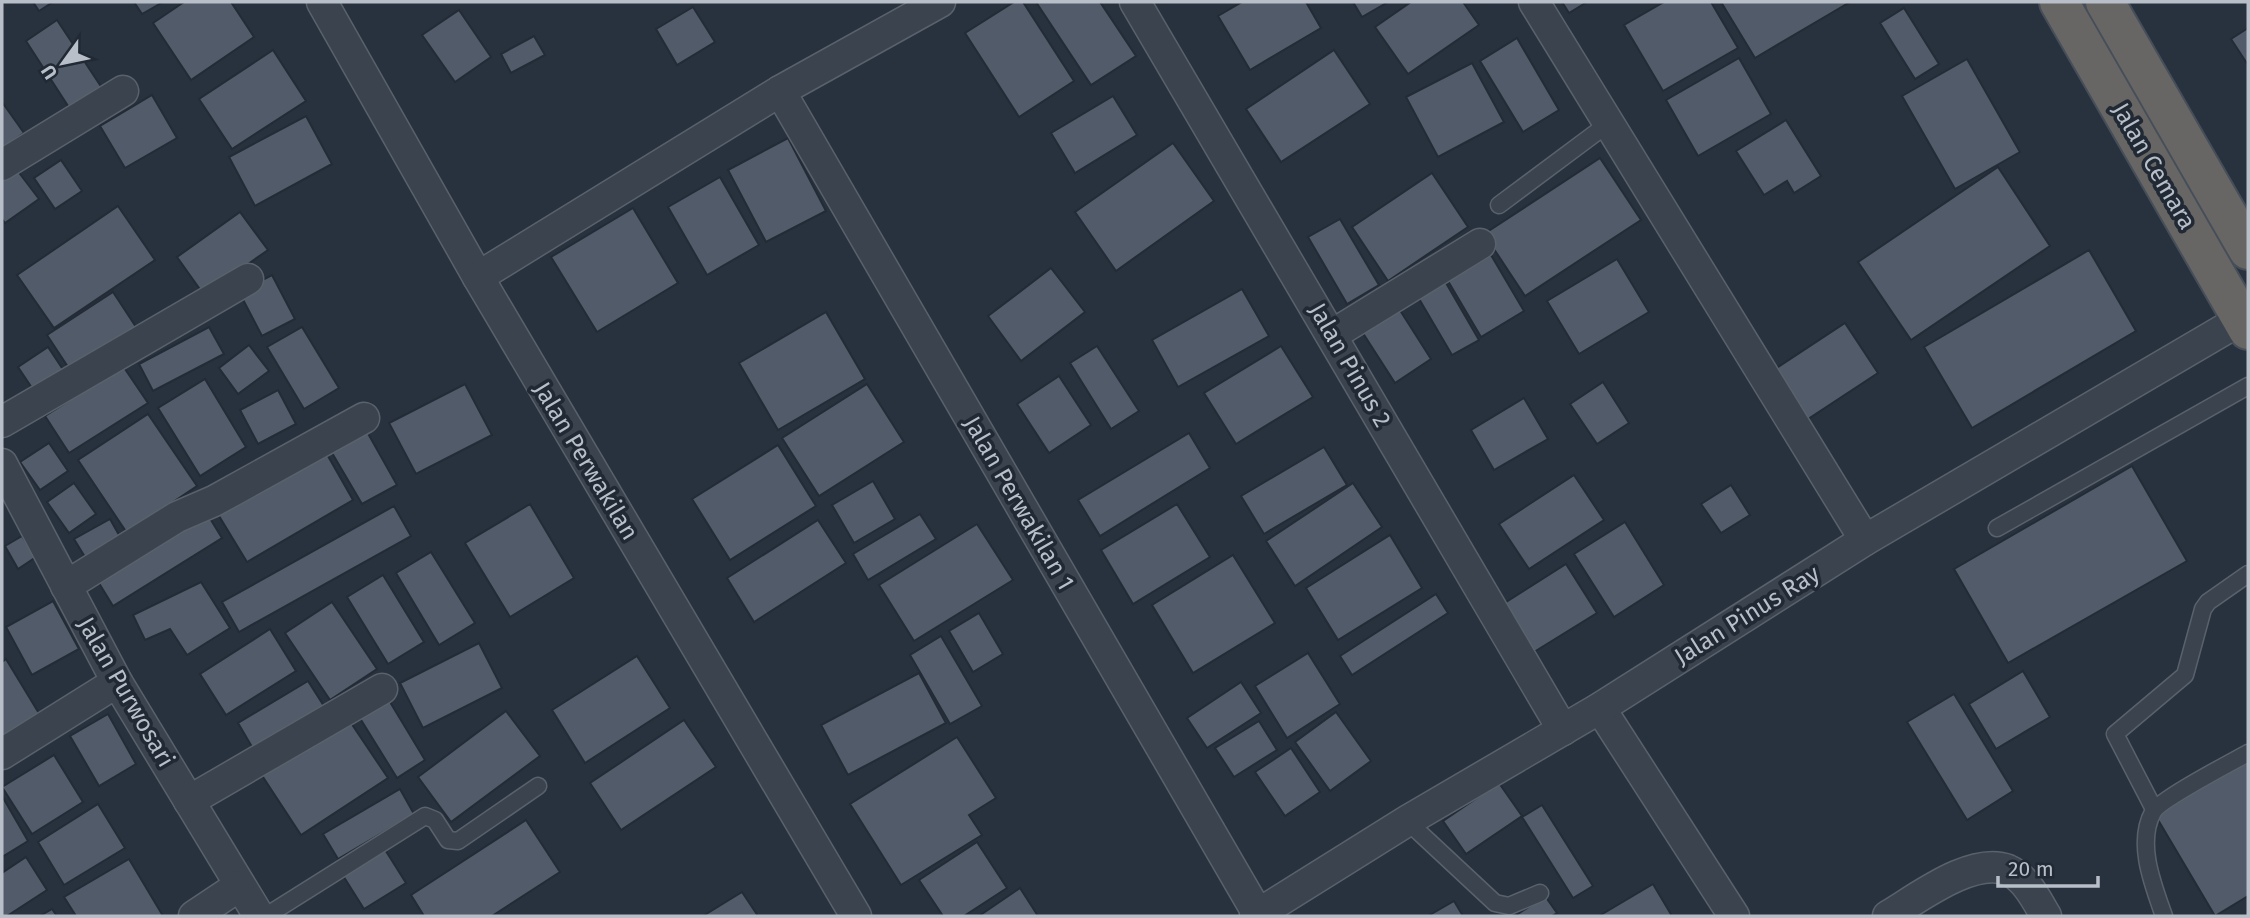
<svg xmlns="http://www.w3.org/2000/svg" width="2250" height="918" font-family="'Fira Sans',sans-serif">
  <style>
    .building { fill: #515b69; stroke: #222b36; stroke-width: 2 }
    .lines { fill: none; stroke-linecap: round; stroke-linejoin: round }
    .service-casing { stroke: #59626c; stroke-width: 19 }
    .minor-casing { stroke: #59626c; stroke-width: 33 }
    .trunk-casing { stroke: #464f59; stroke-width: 42 }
    .service { stroke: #3b444e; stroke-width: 16 }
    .minor { stroke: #3b444e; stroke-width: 30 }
    .trunk { stroke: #676664; stroke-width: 38 }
    .labels { text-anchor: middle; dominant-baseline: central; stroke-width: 7; stroke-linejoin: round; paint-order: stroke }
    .street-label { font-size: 24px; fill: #b8bfc9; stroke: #202934 }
  </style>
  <rect width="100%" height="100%" fill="#28323e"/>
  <g class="building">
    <polygon points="33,2 53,2 39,11"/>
    <polygon points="134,2 163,2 142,14"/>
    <polygon points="184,2 231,2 254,37 191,80 153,23"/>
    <polygon points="1014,2 1023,2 1074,81 1019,117 965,33"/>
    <polygon points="1036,2 1100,2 1136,56 1091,85"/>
    <polygon points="1242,2 1306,2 1321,28 1250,70 1218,16"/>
    <polygon points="1353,2 1388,2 1362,17"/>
    <polygon points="1411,2 1463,2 1479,25 1408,74 1375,27"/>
    <polygon points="1562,2 1587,2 1569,13"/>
    <polygon points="1664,2 1711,2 1738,48 1663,91 1624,25"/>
    <polygon points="1721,2 1850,2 1755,58"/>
    <polygon points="693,7 715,42 677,65 656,29"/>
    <polygon points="1904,8 1939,64 1915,79 1880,23"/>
    <polygon points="459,10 491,57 455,82 422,35"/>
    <polygon points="57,20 102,88 70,109 26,41"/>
    <polygon points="2248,28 2248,65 2231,39"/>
    <polygon points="534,36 545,55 511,73 501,54"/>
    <polygon points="1517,38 1559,110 1523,132 1480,61"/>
    <polygon points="273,50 306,101 232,149 199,99"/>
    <polygon points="1334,50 1370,104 1281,162 1246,109"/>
    <polygon points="1739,58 1771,114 1698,156 1666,100"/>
    <polygon points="1967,59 2020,152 1955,189 1902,96"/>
    <polygon points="1472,63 1504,122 1438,157 1406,97"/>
    <polygon points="152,95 177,138 125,168 100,126"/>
    <polygon points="1113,96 1137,135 1075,173 1051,133"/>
    <polygon points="2,102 24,133 2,149"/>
    <polygon points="306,116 332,164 255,206 229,157"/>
    <polygon points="1786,120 1821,176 1794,193 1787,181 1764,195 1736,151"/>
    <polygon points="788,138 826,211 766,242 728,170"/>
    <polygon points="1173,143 1214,201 1116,271 1075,212"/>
    <polygon points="1600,158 1641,220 1525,296 1484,234"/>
    <polygon points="61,160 82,191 55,209 34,178"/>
    <polygon points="1998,167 2050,246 1911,340 1858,262"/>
    <polygon points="17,170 39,199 5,223 2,219 2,181"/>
    <polygon points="1432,173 1468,227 1388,281 1352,227"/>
    <polygon points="720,177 759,245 707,275 668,207"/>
    <polygon points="118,206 155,260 54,328 17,275"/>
    <polygon points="633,208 678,283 597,332 551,257"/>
    <polygon points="240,212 268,250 204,295 177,257"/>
    <polygon points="1340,219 1379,285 1347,304 1308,237"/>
    <polygon points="2089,250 2136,331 1972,428 1924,347"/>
    <polygon points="1491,255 1524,311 1481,337 1448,281"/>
    <polygon points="1617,259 1649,312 1579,354 1547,301"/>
    <polygon points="1051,268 1085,312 1021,361 988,316"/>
    <polygon points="272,275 295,319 262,336 239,292"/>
    <polygon points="1442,276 1479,340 1452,355 1415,292"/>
    <polygon points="1242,289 1269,336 1178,387 1152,340"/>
    <polygon points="113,292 138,330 72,373 47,335"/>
    <polygon points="1396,304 1431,359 1395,383 1359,327"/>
    <polygon points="826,312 865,379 778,430 739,363"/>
    <polygon points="1845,323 1878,373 1805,421 1772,371"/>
    <polygon points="209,327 224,354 153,391 139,364"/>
    <polygon points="302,327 339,388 304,409 267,347"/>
    <polygon points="249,345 269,371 238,394 219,368"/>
    <polygon points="1097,346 1139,411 1111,429 1070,363"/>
    <polygon points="1281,346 1313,397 1236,444 1204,393"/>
    <polygon points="48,347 68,377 38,397 18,367"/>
    <polygon points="123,366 148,403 69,453 45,416"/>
    <polygon points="1059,376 1091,425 1049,453 1017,404"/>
    <polygon points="205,379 246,447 200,476 158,408"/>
    <polygon points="1603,382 1629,423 1597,444 1570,404"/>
    <polygon points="465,384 492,435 416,474 389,423"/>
    <polygon points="867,384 904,442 819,496 782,438"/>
    <polygon points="278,390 296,424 258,444 240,410"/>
    <polygon points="1524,398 1548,439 1494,470 1471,430"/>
    <polygon points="148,414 197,486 127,533 78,460"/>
    <polygon points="361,421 397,485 362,504 325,441"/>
    <polygon points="1189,433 1210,468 1100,536 1078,500"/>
    <polygon points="49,443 68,471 40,490 20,462"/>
    <polygon points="778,445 816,506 730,560 692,499"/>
    <polygon points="1324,447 1347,485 1264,534 1241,496"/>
    <polygon points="324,449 353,500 247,562 216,511"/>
    <polygon points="2132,466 2187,561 2008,663 1954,569"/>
    <polygon points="1574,475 1604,520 1529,569 1499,524"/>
    <polygon points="873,481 895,519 854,543 832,505"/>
    <polygon points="74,483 96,514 69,533 47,502"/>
    <polygon points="1353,483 1382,527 1295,586 1266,541"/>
    <polygon points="1731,485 1750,515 1721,533 1701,504"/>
    <polygon points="530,504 574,578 510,617 465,543"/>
    <polygon points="1177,504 1210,557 1133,604 1101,550"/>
    <polygon points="394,506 411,536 239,632 222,602"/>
    <polygon points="203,507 222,538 113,606 94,575"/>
    <polygon points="920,514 936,539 868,580 853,554"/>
    <polygon points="110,519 123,542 88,562 74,539"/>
    <polygon points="818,520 846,563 754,622 727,578"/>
    <polygon points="1625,522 1664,585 1614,617 1574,554"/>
    <polygon points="977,524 1013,580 914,641 879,585"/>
    <polygon points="1390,535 1422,588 1338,640 1306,588"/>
    <polygon points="22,536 36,557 18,569 5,546"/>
    <polygon points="431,552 475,623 439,645 396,573"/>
    <polygon points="1233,555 1275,623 1193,673 1152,605"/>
    <polygon points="1566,564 1597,613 1534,652 1503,604"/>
    <polygon points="383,575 424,642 388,664 347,597"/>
    <polygon points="201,582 230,628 187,655 170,629 145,640 133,615"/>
    <polygon points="1436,594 1448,613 1352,675 1340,656"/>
    <polygon points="53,601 79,649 32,675 6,627"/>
    <polygon points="332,602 377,669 330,700 285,633"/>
    <polygon points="979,613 1003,654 973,672 949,631"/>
    <polygon points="270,629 296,671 226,715 200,674"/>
    <polygon points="941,636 982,706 950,724 910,655"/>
    <polygon points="479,643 502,688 423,728 400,683"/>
    <polygon points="1308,653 1340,704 1287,738 1255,686"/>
    <polygon points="637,656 670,708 585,763 552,710"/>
    <polygon points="6,659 40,715 2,739 2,662"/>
    <polygon points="2023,671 2050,717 1996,749 1969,704"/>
    <polygon points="919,673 946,723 848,775 821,725"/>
    <polygon points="308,681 329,714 258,757 238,723"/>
    <polygon points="1241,682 1261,713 1207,748 1187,718"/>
    <polygon points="1954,694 2013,791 1967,820 1907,722"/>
    <polygon points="387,697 425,760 397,778 358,715"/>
    <polygon points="506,711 540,756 451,822 418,777"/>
    <polygon points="1336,712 1371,761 1330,791 1295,742"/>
    <polygon points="108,714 136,764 99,786 70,736"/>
    <polygon points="347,717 388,778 301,835 261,774"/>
    <polygon points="684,720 716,767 621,830 590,783"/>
    <polygon points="1259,721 1277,750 1234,777 1215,748"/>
    <polygon points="957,737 996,798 969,815 982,835 901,885 850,804"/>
    <polygon points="1291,748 1320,792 1285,816 1255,772"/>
    <polygon points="54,755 83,802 32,834 2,787"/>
    <polygon points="2248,758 2248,896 2215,916 2154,813"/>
    <polygon points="1499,783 1522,816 1466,854 1443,821"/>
    <polygon points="400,789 414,814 338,859 323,834"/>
    <polygon points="2,796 28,841 2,857"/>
    <polygon points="98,804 125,848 64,885 38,842"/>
    <polygon points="1542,805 1593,886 1573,898 1522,817"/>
    <polygon points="526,820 560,872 492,916 424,916 411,895"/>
    <polygon points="977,842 1007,888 964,916 943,916 919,880"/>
    <polygon points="384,848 406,883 364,909 342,874"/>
    <polygon points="26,857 47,890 7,916 2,916 2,873"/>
    <polygon points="129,859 163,916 76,916 64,897"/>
    <polygon points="1653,884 1672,916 1599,916"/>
    <polygon points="1020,888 1038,916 979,916"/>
    <polygon points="742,892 758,916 703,916"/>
    <polygon points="1545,896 1557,913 1552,916 1515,916"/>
    <polygon points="1454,901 1463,916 1428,916"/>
    <polygon points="52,909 57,916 40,916"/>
  </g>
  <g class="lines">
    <defs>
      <g id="service">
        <polyline points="1499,205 1609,123"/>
        <polyline points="1997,528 2248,386"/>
        <polyline points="2154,809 2115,734 2185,675 2203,609 2208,602 2248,574"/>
        <polyline points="1407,821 1495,903 1509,906 1540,893"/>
        <polyline points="266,916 425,816 435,820 448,840 458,841 538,786"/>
        <path d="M2164 916C2153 885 2136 843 2153 812 2159 800 2232 762 2248 753"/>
      </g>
      <g id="minor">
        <polyline points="322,2 478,277 856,916"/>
        <polyline points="1135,2 1563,730"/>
        <polyline points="1534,2 1865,540"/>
        <polyline points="780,91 1258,914"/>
        <polyline points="2,165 123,91"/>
        <polyline points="478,277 780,91 940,2"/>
        <polyline points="1332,335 1480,244"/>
        <polyline points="2,422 248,279"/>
        <polyline points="2,464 117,682 259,916"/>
        <polyline points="66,586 177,517 214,501 364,418"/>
        <polyline points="1600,708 1734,916"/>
        <polyline points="2,754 117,682"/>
        <polyline points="189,801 382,689"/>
        <polyline points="194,916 239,886"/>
        <polyline points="1255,916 1407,821 1600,708 1865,540 2242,319"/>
        <path d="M1888 916C1917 899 1972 856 2008 870 2026 878 2037 901 2046 916"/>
      </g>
      <g id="trunk">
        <polyline points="2059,2 2248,330"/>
        <polyline points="2105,2 2248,250"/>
      </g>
    </defs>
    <use href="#service" class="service-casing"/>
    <use href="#minor" class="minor-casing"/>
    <use href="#trunk" class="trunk-casing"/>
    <use href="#service" class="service"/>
    <use href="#minor" class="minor"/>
    <use href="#trunk" class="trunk"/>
  </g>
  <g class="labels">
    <g class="street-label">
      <text transform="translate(2154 166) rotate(60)">Jalan Cemara</text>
      <text transform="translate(1350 365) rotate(60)">Jalan Pinus 2</text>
      <text transform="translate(586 461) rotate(59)">Jalan Perwakilan</text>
      <text transform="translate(1019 503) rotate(60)">Jalan Perwakilan 1</text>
      <text transform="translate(1747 615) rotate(-32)">Jalan Pinus Ray</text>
      <text transform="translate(126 692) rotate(60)">Jalan Purwosari</text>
    </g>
  </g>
  <rect width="2250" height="918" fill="none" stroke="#b8bfc9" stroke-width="7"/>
  <g transform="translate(63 63) rotate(237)" stroke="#202934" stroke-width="5" paint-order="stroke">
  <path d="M0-5L12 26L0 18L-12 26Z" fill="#b8bfc9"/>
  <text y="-10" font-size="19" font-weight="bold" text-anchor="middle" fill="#b8bfc9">U</text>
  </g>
  <path d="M1998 876v10h100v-10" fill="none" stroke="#b8bfc9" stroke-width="3.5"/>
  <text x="2008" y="876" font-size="21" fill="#b8bfc9" stroke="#202934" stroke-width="5" paint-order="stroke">20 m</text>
</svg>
